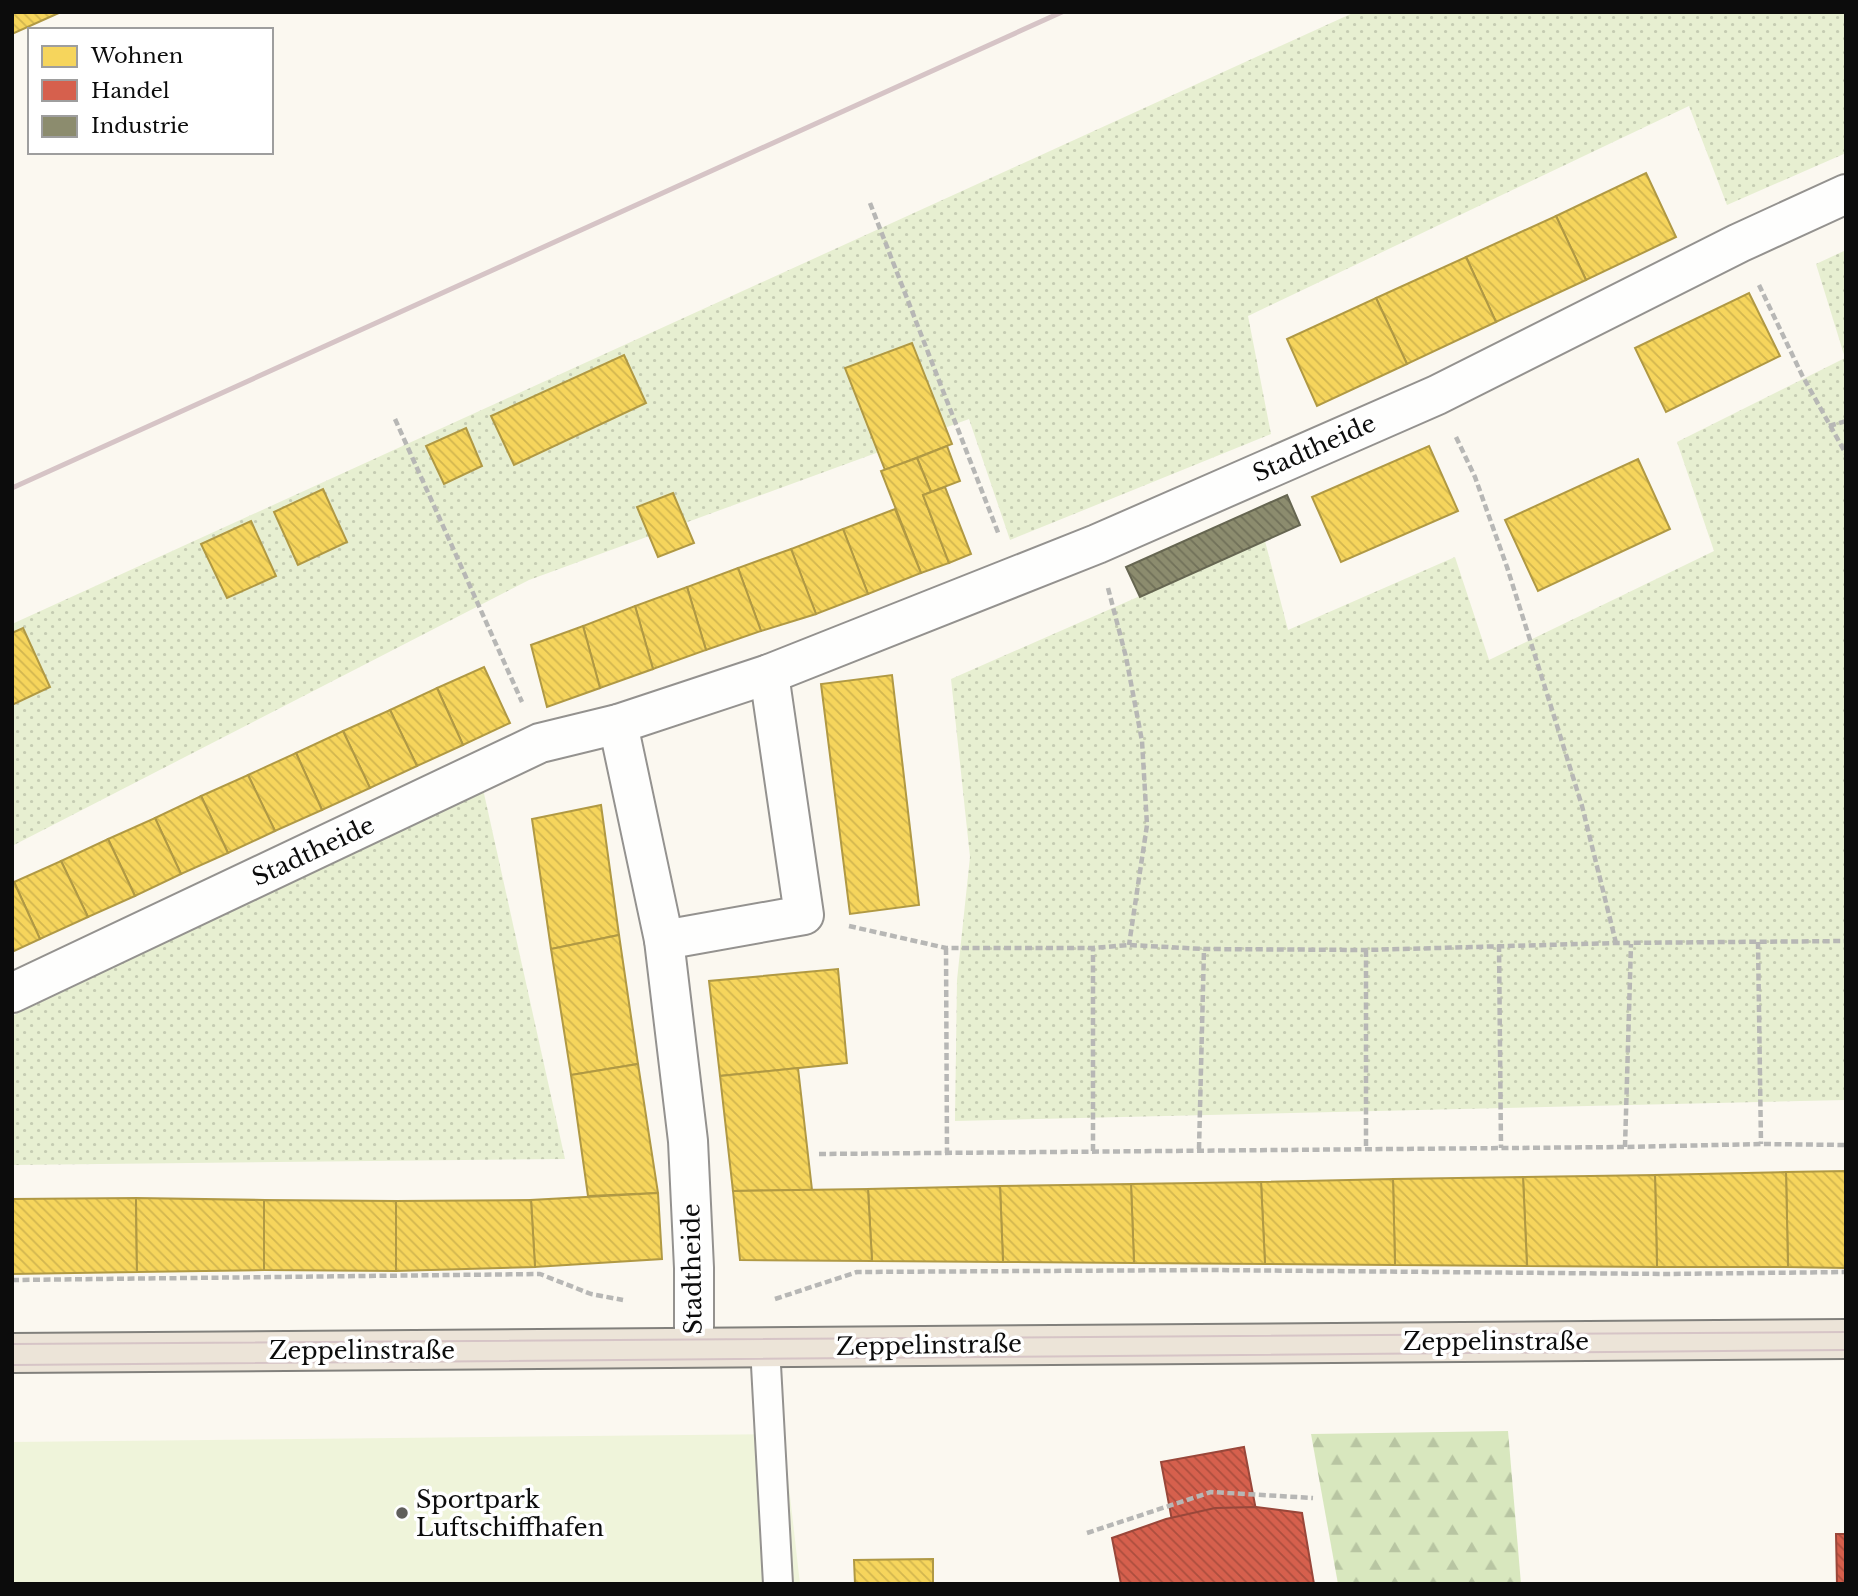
<svg xmlns="http://www.w3.org/2000/svg" width="1858" height="1596" font-family="'Libre Baskerville',serif">
  <style>
    .forest { fill: url(#forest-firs) }
    .park { fill: url(#park-dots) }
    .pitch { fill: #eff4da }
    .homes { fill: url(#homes-back-hatch); stroke: #b09944; stroke-width: 2 }
    .shops { fill: url(#shops-back-hatch); stroke: #99473a; stroke-width: 2 }
    .industry { fill: url(#industry-back-hatch); stroke: #666651; stroke-width: 2 }
    .lines { fill: none; stroke-linecap: round; stroke-linejoin: round }
    .service-casing { stroke: #94928f; stroke-width: 32 }
    .minor-casing { stroke: #94928f; stroke-width: 42 }
    .primary-casing { stroke: #81807c; stroke-width: 42 }
    .path { stroke: #b7b7b5; stroke-width: 4.5; stroke-dasharray: 7 3.5; stroke-linecap: butt }
    .service { stroke: #fefefd; stroke-width: 28 }
    .minor { stroke: #fefefd; stroke-width: 38 }
    .primary { stroke: #ece4d8; stroke-width: 38 }
    .tram { stroke: #d6c4c6; stroke-width: 2 }
    .rail { stroke: #d6c4c6; stroke-width: 5 }
    .poi-dot { fill: #605f5c; stroke: #fff; stroke-width: 2.5 }
    .labels { text-anchor: middle; dominant-baseline: central; stroke-width: 7; stroke-linejoin: round; paint-order: stroke }
    .street-label { font-size: 24px; fill: #0c0c0c; stroke: #fff }
    .poi-label { font-size: 24px; fill: #0c0c0c; stroke: #fff; text-anchor: start }
  </style>
  <defs>
    <pattern id="forest-firs" width="22" height="20" patternUnits="userSpaceOnUse" patternTransform="scale(1.75)"><rect width="22" height="20" fill="#d8e7be"/><path d="M5 1l3.5 6h-7zM16 11l3.5 6h-7z" fill="#b8c5a2"/></pattern>
    <pattern id="park-dots" width="8" height="8" patternUnits="userSpaceOnUse" patternTransform="scale(1.75)"><rect width="8" height="8" fill="#e7efd1"/><path d="M2 2h.1M6 6h.1" fill="none" stroke="#c5ccb2" stroke-width="1.8" stroke-linecap="round"/></pattern>
    <pattern id="homes-back-hatch" width="6" height="6" patternUnits="userSpaceOnUse" patternTransform="scale(1.75)"><rect width="6" height="6" fill="#f6d55c"/><path d="M-1 5l2 2M0 0l6 6M5-1l2 2" fill="none" stroke="#d2b64f"/></pattern>
    <pattern id="shops-back-hatch" width="6" height="6" patternUnits="userSpaceOnUse" patternTransform="scale(1.75)"><rect width="6" height="6" fill="#d6604d"/><path d="M-1 5l2 2M0 0l6 6M5-1l2 2" fill="none" stroke="#ac4e3e"/></pattern>
    <pattern id="industry-back-hatch" width="6" height="6" patternUnits="userSpaceOnUse" patternTransform="scale(1.75)"><rect width="6" height="6" fill="#8c8c6e"/><path d="M-1 5l2 2M0 0l6 6M5-1l2 2" fill="none" stroke="#717159"/></pattern>
  </defs>
  <rect width="100%" height="100%" fill="#fbf8f0"/>
  <polygon class="forest" points="1508,1431 1521,1584 1338,1584 1311,1434"/>
  <g class="park">
    <polygon points="1355,12 1846,12 1846,153 1727,205 1689,106 1248,316 1271,434 1010,540 969,419 529,580 12,846 12,624"/>
    <polygon points="1846,250 1846,1100 955,1121 957,980 970,857 951,679 1265,541 1288,630 1455,557 1489,660 1714,551 1677,442 1845,358 1816,264"/>
    <polygon points="483,789 565,1159 12,1165 12,1016"/>
  </g>
  <polygon class="pitch" points="783,1434 800,1584 12,1584 12,1442"/>
  <g class="homes">
    <polygon points="12,12 61,12 12,34"/>
    <polygon points="1646,173 1676,237 1586,280 1556,216"/>
    <polygon points="1556,216 1586,280 1496,322 1466,257"/>
    <polygon points="1466,257 1496,322 1407,364 1376,298"/>
    <polygon points="1749,293 1780,356 1666,412 1635,348"/>
    <polygon points="1376,298 1407,364 1317,406 1287,339"/>
    <polygon points="912,343 952,444 885,470 845,368"/>
    <polygon points="624,355 646,403 514,465 491,416"/>
    <polygon points="466,428 482,466 444,484 426,446"/>
    <polygon points="947,446 960,481 931,492 917,458"/>
    <polygon points="1429,446 1458,511 1341,562 1312,497"/>
    <polygon points="917,458 931,492 923,495 949,563 921,573 881,471"/>
    <polygon points="1638,459 1670,529 1538,591 1505,520"/>
    <polygon points="945,487 971,554 949,563 923,495"/>
    <polygon points="323,489 347,542 298,565 274,512"/>
    <polygon points="673,493 694,543 658,557 637,507"/>
    <polygon points="895,509 921,573 868,594 843,529"/>
    <polygon points="251,521 276,576 227,598 201,544"/>
    <polygon points="843,529 868,594 816,614 791,549"/>
    <polygon points="791,549 816,614 761,631 738,568"/>
    <polygon points="738,568 761,631 706,650 687,587"/>
    <polygon points="687,587 706,650 653,669 635,606"/>
    <polygon points="635,606 653,669 600,688 583,626"/>
    <polygon points="583,626 600,688 547,707 531,645"/>
    <polygon points="23,628 50,687 12,705 12,633"/>
    <polygon points="484,667 510,723 463,745 437,688"/>
    <polygon points="892,675 919,905 850,914 821,684"/>
    <polygon points="437,688 463,745 417,766 390,710"/>
    <polygon points="390,710 417,766 370,788 343,731"/>
    <polygon points="343,731 370,788 322,810 296,753"/>
    <polygon points="296,753 322,810 275,831 248,775"/>
    <polygon points="248,775 275,831 228,853 201,796"/>
    <polygon points="201,796 228,853 181,874 155,818"/>
    <polygon points="601,805 619,935 551,949 532,819"/>
    <polygon points="155,818 181,874 135,896 108,839"/>
    <polygon points="108,839 135,896 88,917 61,861"/>
    <polygon points="61,861 88,917 40,939 14,882"/>
    <polygon points="14,882 40,939 12,952 12,883"/>
    <polygon points="619,935 638,1064 571,1075 551,949"/>
    <polygon points="838,969 847,1063 720,1076 709,981"/>
    <polygon points="638,1064 658,1193 588,1196 571,1075"/>
    <polygon points="798,1068 812,1190 733,1191 720,1076"/>
    <polygon points="1846,1171 1846,1268 1788,1267 1786,1172"/>
    <polygon points="1786,1172 1788,1267 1657,1267 1655,1175"/>
    <polygon points="1655,1175 1657,1267 1527,1266 1523,1177"/>
    <polygon points="1523,1177 1527,1266 1395,1265 1393,1179"/>
    <polygon points="1393,1179 1395,1265 1265,1264 1261,1182"/>
    <polygon points="1261,1182 1265,1264 1134,1263 1131,1184"/>
    <polygon points="1131,1184 1134,1263 1003,1262 1000,1186"/>
    <polygon points="1000,1186 1003,1262 872,1261 868,1189"/>
    <polygon points="868,1189 872,1261 740,1260 733,1191"/>
    <polygon points="658,1193 662,1259 535,1267 531,1200"/>
    <polygon points="136,1198 137,1272 12,1274 12,1199"/>
    <polygon points="136,1198 264,1200 264,1270 137,1272"/>
    <polygon points="264,1200 396,1201 396,1271 264,1270"/>
    <polygon points="531,1200 535,1267 396,1271 396,1201"/>
    <polygon points="933,1559 933,1584 855,1584 854,1560"/>
  </g>
  <g class="shops">
    <polygon points="1244,1447 1263,1547 1180,1563 1161,1462"/>
    <polygon points="1256,1507 1302,1513 1314,1584 1121,1584 1112,1538 1166,1519 1215,1508"/>
    <polygon points="1836,1534 1846,1534 1846,1584 1837,1584"/>
  </g>
  <polygon class="industry" points="1287,495 1300,525 1140,597 1126,567"/>
  <g class="lines">
    <defs>
      <polyline id="service" points="765,1347 778,1584"/>
      <g id="minor">
        <polyline points="618,724 664,940 688,1141 694,1268 694,1347"/>
        <polyline points="664,940 804,915 769,674"/>
        <polyline points="12,993 540,743 618,724 769,674 1097,544 1437,395 1739,243 1846,194"/>
      </g>
      <polyline id="primary" points="12,1353 1846,1339"/>
    </defs>
    <use href="#service" class="service-casing"/>
    <use href="#minor" class="minor-casing"/>
    <use href="#primary" class="primary-casing"/>
    <g class="path">
      <polyline points="870,203 999,535"/>
      <polyline points="1759,285 1802,375 1846,454"/>
      <polyline points="395,419 522,702"/>
      <polyline points="1829,426 1846,421"/>
      <polyline points="1456,437 1475,477 1507,567 1554,716 1582,806 1616,943"/>
      <polyline points="1108,588 1126,657 1142,741 1147,825 1129,945"/>
      <polyline points="849,926 946,948 1093,948 1129,945 1204,949 1366,950 1616,943 1846,941"/>
      <polyline points="1758,942 1761,1144"/>
      <polyline points="1499,945 1501,1148"/>
      <polyline points="946,948 947,1153"/>
      <polyline points="1366,950 1366,1148"/>
      <polyline points="1625,1147 1631,944"/>
      <polyline points="1199,1149 1204,949"/>
      <polyline points="1093,1151 1093,948"/>
      <polyline points="819,1154 1625,1147 1761,1144 1846,1145"/>
      <polyline points="12,1280 540,1274 591,1294 623,1300"/>
      <polyline points="775,1299 857,1272 1210,1270 1667,1274 1846,1272"/>
      <polyline points="1087,1533 1211,1492 1313,1498"/>
    </g>
    <use href="#service" class="service"/>
    <use href="#minor" class="minor"/>
    <use href="#primary" class="primary"/>
    <g class="tram">
      <polyline points="12,1344 1846,1332"/>
      <polyline points="12,1365 1846,1350"/>
    </g>
    <polyline class="rail" points="12,488 1062,12"/>
  </g>
  <circle class="poi-dot" cx="402" cy="1513" r="7"/>
  <g class="labels">
    <g class="street-label">
      <text transform="translate(1314 448) rotate(-24)">Stadtheide</text>
      <text transform="translate(313 851) rotate(-25)">Stadtheide</text>
      <text transform="translate(692 1269) rotate(-91)">Stadtheide</text>
      <text x="1496" y="1341">Zeppelinstraße</text>
      <text transform="translate(929 1345) rotate(-1)">Zeppelinstraße</text>
      <text x="362" y="1350">Zeppelinstraße</text>
    </g>
    <g class="poi-label">
      <text x="416" y="1499">Sportpark<tspan x="416" dy="28">Luftschiffhafen</tspan></text>
    </g>
  </g>
  <rect width="1858" height="1596" fill="none" stroke="#0c0c0c" stroke-width="28"/>
  <rect x="28" y="28" width="245" height="126" fill="#ffffff" stroke="#9e9e9e" stroke-width="2"/>
  <rect x="42" y="46" width="35" height="21" fill="#f6d55c" stroke="#9e9e9e" stroke-width="2"/>
  <text x="91" y="63" font-size="21" fill="#0c0c0c">Wohnen</text>
  <rect x="42" y="80" width="35" height="21" fill="#d6604d" stroke="#9e9e9e" stroke-width="2"/>
  <text x="91" y="98" font-size="21" fill="#0c0c0c">Handel</text>
  <rect x="42" y="116" width="35" height="21" fill="#8c8c6e" stroke="#9e9e9e" stroke-width="2"/>
  <text x="91" y="133" font-size="21" fill="#0c0c0c">Industrie</text>
</svg>
